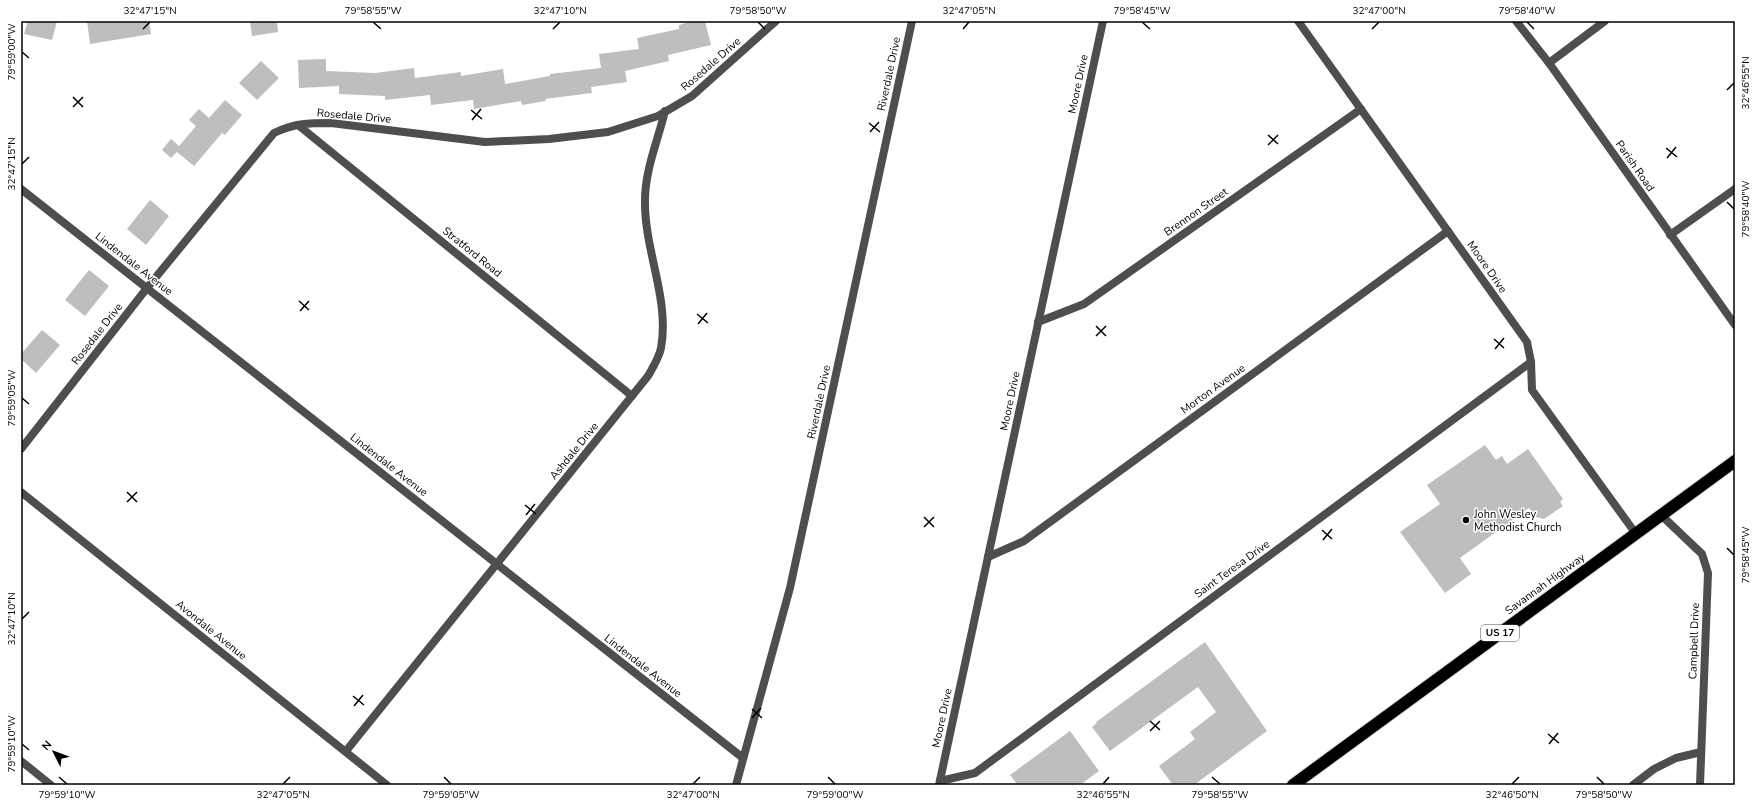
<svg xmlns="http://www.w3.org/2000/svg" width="1756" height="806" font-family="'Nunito Sans',sans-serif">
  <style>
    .building { fill: #bebebe }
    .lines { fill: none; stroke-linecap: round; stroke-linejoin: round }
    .highway-casing { stroke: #dbdbdb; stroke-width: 14 }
    .street { stroke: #4e4e4e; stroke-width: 8 }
    .highway { stroke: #000; stroke-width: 12 }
    .ticks { fill: none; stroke: #000; stroke-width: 1.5 }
    .poi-dot { fill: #000; stroke: #fff; stroke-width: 1.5 }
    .labels { text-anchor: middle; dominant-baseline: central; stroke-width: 3; stroke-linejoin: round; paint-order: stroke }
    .shield { fill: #fff; stroke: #4c4c4c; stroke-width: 1 }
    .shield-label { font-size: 10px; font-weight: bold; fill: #000 }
    .street-label { font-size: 11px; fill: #000; stroke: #fff }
    .poi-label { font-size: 11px; fill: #000; stroke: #fff; text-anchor: start }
    .neatline { fill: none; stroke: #000; stroke-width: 1.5 }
    .ticks-label { font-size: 10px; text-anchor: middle; fill: #000 }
  </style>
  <rect width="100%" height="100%" fill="#fff"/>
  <g class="building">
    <polygon points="28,21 57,21 52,40 24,34"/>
    <polygon points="87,21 149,21 151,34 90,44"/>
    <polygon points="250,21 277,21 278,32 252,36"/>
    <polygon points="692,21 705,21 711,45 668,55 669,61 625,71 627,82 591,87 592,93 545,99 546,101 522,105 521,101 474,109 473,100 431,105 430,95 385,100 385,96 339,94 339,86 299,88 298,60 326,59 326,71 375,73 414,68 415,78 461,72 461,76 503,69 505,84 550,76 550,74 601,68 599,54 639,49 637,38 679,29 679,25"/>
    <polygon points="261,61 279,78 257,100 239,83"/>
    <polygon points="225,100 242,115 225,135 222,133 194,166 177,152 171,158 162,150 171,139 179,146 196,126 189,120 199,109 209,118"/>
    <polygon points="150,200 169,216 146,245 127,229"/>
    <polygon points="89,270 109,286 85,316 65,300"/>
    <polygon points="42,330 60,345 36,373 21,359 21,354"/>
    <polygon points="1485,445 1496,460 1502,456 1507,464 1528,449 1563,499 1560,502 1563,506 1544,519 1536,517 1529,508 1460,558 1471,574 1445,593 1400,532 1440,504 1427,485"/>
    <polygon points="1205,642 1267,731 1194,785 1173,785 1159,766 1195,739 1190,732 1216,712 1198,687 1110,751 1092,727 1097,723 1096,722"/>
    <polygon points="1070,731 1099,771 1080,785 1018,785 1010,775"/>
  </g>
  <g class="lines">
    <defs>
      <polyline id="highway" points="1293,785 1735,461"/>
    </defs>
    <use href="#highway" class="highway-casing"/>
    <g class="street">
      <polyline points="1298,21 1527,342 1531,362 1532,390 1636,534"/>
      <polyline points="1516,21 1549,63 1735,325"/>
      <polyline points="1549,63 1605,21"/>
      <polyline points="298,125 632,396"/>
      <polyline points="21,189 743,758"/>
      <polyline points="1670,235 1735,189"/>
      <polyline points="1038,322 1084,304 1361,109"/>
      <path d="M21 449 147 288 274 133C295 123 309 123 331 123L485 142 549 139 608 132 658 116 692 96 776 21"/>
      <polyline points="21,492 387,785"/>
      <polyline points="1661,515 1702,554 1708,573 1700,785"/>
      <polyline points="988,557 1024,541 1448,231"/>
      <path d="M346 751 648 376C653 367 659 358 661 348 670 299 644 250 645 200 645 170 658 140 665 111"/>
      <polyline points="21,761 51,785"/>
      <polyline points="940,781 975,773 1531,362"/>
      <polyline points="736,785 790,588 912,21"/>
      <polyline points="939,785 1103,21"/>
      <polyline points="1633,785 1654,769 1676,758 1701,752"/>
    </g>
    <use href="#highway" class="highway"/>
  </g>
  <path class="ticks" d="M373 22 381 29M758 22 765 29M1142 22 1150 29M1527 22 1534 29M143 29 150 22M553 29 560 22M963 29 969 22M1372 29 1379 22M22 52 29 58M1727 90 1734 83M73 97 83 107M73 107 83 97M471 110 482 119M472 120 481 109M869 123 880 132M870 132 879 122M1268 135 1278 144M1268 145 1278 135M1666 148 1677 157M1667 158 1676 147M22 164 29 157M1727 202 1734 209M299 301 309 310M300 311 309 301M697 314 708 323M698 324 707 313M1096 326 1106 336M1096 336 1106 326M1494 339 1504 348M1495 349 1504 338M22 398 29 404M127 492 137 502M127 502 137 492M525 505 536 514M526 515 535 504M924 517 934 527M924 527 934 517M1322 530 1332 539M1323 540 1332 529M1727 548 1734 555M22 619 29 612M353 696 364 705M354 706 363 695M752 709 762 718M752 718 761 708M1150 721 1160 730M1150 731 1160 721M1548 734 1559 743M22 744 29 750M1549 744 1558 733M59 777 67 784M444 777 451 784M828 777 835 784M1212 777 1220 784M1597 777 1604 784M283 784 290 777M693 784 700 777M1103 784 1109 777M1512 784 1519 777"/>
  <circle class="poi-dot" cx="1466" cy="520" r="4"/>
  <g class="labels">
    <rect class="shield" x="1481" y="625" width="38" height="16" rx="3"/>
    <g class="shield-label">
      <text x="1500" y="633">US 17</text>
    </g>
    <g class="street-label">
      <text transform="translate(711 64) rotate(-41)">Rosedale Drive</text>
      <text transform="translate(889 74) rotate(-78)">Riverdale Drive</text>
      <text transform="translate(1078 84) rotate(-78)">Moore Drive</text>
      <text transform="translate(354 116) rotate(5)">Rosedale Drive</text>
      <text transform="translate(1635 166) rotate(55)">Parish Road</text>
      <text transform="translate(1196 212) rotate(-35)">Brennon Street</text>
      <text transform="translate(472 252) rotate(39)">Stratford Road</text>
      <text transform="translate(134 264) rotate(38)">Lindendale Avenue</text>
      <text transform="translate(1487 267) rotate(55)">Moore Drive</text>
      <text transform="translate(97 334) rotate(-52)">Rosedale Drive</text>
      <text transform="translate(1213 389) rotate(-36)">Morton Avenue</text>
      <text transform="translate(1010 401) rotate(-78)">Moore Drive</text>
      <text transform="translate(819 402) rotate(-78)">Riverdale Drive</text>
      <text transform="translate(574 451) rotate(-51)">Ashdale Drive</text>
      <text transform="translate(389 465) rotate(38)">Lindendale Avenue</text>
      <text transform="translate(1232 569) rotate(-36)">Saint Teresa Drive</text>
      <text transform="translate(1545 584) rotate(-36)">Savannah Highway</text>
      <text transform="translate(211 630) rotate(39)">Avondale Avenue</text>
      <text transform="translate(1694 641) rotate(-88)">Campbell Drive</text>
      <text transform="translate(643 666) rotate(38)">Lindendale Avenue</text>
      <text transform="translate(942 718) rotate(-78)">Moore Drive</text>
    </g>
    <g class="poi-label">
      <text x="1474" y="514">John Wesley<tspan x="1474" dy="13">Methodist Church</tspan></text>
    </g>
  </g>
  <rect width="1756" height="806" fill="none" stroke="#ffffff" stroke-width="44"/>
  <g transform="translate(54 752) rotate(312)" stroke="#ffffff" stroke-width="3" paint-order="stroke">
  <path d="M0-3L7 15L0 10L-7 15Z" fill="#000000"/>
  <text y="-6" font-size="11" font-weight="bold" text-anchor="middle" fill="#000000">N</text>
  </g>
  <rect x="22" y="22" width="1712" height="762" class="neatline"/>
  <g class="ticks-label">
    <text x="150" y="14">32°47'15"N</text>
    <text x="373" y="14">79°58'55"W</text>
    <text x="560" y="14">32°47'10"N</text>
    <text x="758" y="14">79°58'50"W</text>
    <text x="969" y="14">32°47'05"N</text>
    <text x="1142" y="14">79°58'45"W</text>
    <text x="1379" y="14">32°47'00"N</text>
    <text x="1527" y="14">79°58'40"W</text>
    <text transform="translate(11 52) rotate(-90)" y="4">79°59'00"W</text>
    <text transform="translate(1745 83) rotate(-90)" y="4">32°46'55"N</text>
    <text transform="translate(11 164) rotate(-90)" y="4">32°47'15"N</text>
    <text transform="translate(1745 209) rotate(-90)" y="4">79°58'40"W</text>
    <text transform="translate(11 398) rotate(-90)" y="4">79°59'05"W</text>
    <text transform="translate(1745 555) rotate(-90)" y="4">79°58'45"W</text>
    <text transform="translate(11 619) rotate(-90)" y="4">32°47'10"N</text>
    <text transform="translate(11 744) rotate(-90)" y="4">79°59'10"W</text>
    <text x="67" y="798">79°59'10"W</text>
    <text x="283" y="798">32°47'05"N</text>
    <text x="451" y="798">79°59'05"W</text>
    <text x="693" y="798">32°47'00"N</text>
    <text x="835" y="798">79°59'00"W</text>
    <text x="1103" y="798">32°46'55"N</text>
    <text x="1220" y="798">79°58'55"W</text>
    <text x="1512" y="798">32°46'50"N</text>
    <text x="1604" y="798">79°58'50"W</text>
  </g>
</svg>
